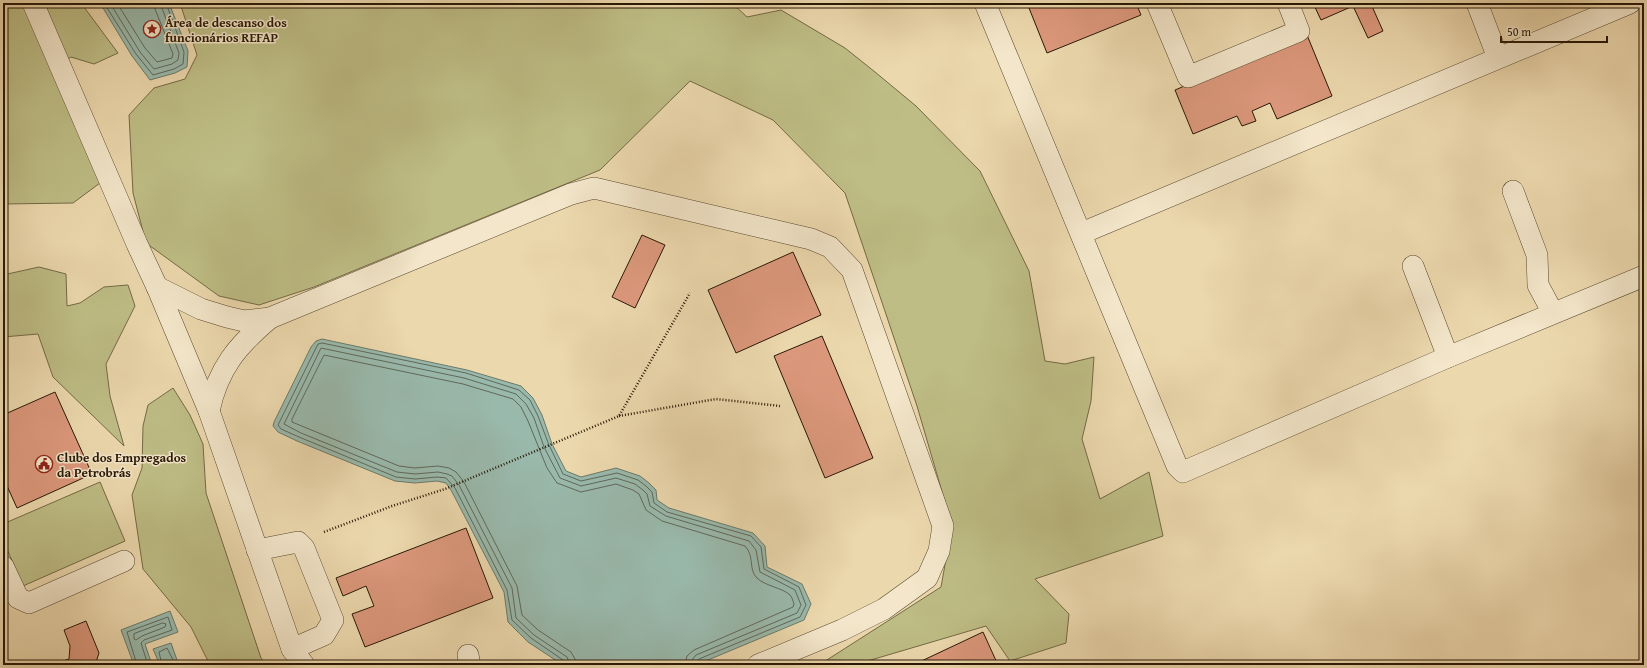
<svg xmlns="http://www.w3.org/2000/svg" width="1647" height="668" font-family="'Gentium Book Plus',serif">
  <style>
    .green { fill: #bebd85; stroke: #736a45 }
    .water { fill: #99b9ac; stroke: #6c7969 }
    .lines { fill: none; stroke-linecap: round; stroke-linejoin: round }
    .shore { stroke: #606858; stroke-width: 1 }
    .building { fill: #dc987c; stroke: #281805 }
    .minor-casing { stroke: #59482f; stroke-width: 22 }
    .path { stroke: #281805; stroke-width: 2.5; stroke-dasharray: 1 2; stroke-linecap: butt }
    .minor { stroke: #f3e6ca; stroke-width: 21 }
    .labels { text-anchor: middle; dominant-baseline: central; stroke-width: 3; stroke-linejoin: round; paint-order: stroke }
    .poi-label { font-size: 13px; font-weight: bold; fill: #281805; stroke: #f3e6ca; text-anchor: start }
  </style>
  <rect width="100%" height="100%" fill="#ecd8ad"/>
  <filter id="stains"><feTurbulence type="fractalNoise" baseFrequency=".005" numOctaves="4"/><feColorMatrix values="0 0 0 0 .2 0 0 0 0 .09 0 0 0 0 .02 0 0 0 .5 -.17"/></filter>
  <radialGradient id="worn" r=".72"><stop offset=".6" stop-color="#630" stop-opacity="0"/><stop offset="1" stop-color="#630" stop-opacity=".3"/></radialGradient>
  <g class="green">
    <polygon points="3,3 81,3 118,53 94,64 71,57 52,70 100,183 73,203 3,204"/>
    <polygon points="180,3 732,3 747,17 781,10 845,48 875,72 916,106 980,171 1029,271 1045,361 1065,364 1094,357 1091,401 1082,439 1100,499 1149,472 1163,536 1035,579 1069,614 1066,643 1010,661 986,626 854,665 819,665 941,587 952,526 917,406 845,193 773,120 690,81 600,170 314,287 259,305 219,296 146,243 133,193 129,115 154,88 185,79 197,55"/>
    <polygon points="39,267 66,274 67,306 80,303 104,287 128,285 135,306 106,364 110,396 124,446 53,377 38,334 3,337 3,275"/>
    <polygon points="173,388 190,415 203,444 206,493 261,658 266,665 210,665 191,627 143,569 132,495 142,468 143,426 148,405"/>
    <polygon points="100,482 125,541 23,586 3,540 3,524"/>
  </g>
  <g class="water">
    <polygon points="100,3 169,3 188,51 187,67 175,73 150,80 132,56"/>
    <polygon points="322,339 467,370 521,386 533,398 542,415 552,444 566,471 581,477 616,468 640,476 649,483 656,490 657,500 669,508 753,533 765,546 767,567 802,584 811,604 804,620 696,665 563,665 528,642 508,622 504,592 451,490 446,483 437,481 415,483 395,481 297,441 278,432 273,426 274,422 311,347 316,341"/>
    <polygon points="170,611 178,632 145,644 152,665 134,665 121,630"/>
    <polygon points="171,643 177,660 176,665 154,665 159,663 153,649"/>
  </g>
  <g class="lines">
    <g class="shore">
      <polyline points="104,3 136,54 153,75 174,69 183,64 184,52 166,3"/>
      <polyline points="110,3 140,52 154,69 172,64 178,60 179,53 160,3"/>
      <polyline points="117,3 145,48 157,62 172,58 173,54 155,9 154,3"/>
      <polygon points="163,623 166,624 165,627 142,636 136,640 134,639 134,634"/>
      <polyline points="137,665 127,632 168,617 172,630 144,640 141,643 148,665"/>
      <polyline points="162,665 159,652 167,648 173,660 173,665"/>
      <polyline points="565,665 563,660 531,638 512,620 507,590 455,488 446,478 437,477 415,479 396,477 299,437 281,429 278,425 318,344 322,343 466,373 519,390 530,400 538,416 549,445 563,474 581,481 617,473 638,480 646,486 652,492 654,503 667,512 751,536 761,547 764,569 799,587 806,605 800,617 699,659 696,665"/>
      <polyline points="570,665 567,657 534,635 516,618 512,588 459,485 452,476 447,474 438,472 415,474 397,472 301,433 284,424 321,348 464,378 516,394 526,404 534,418 544,447 560,478 581,486 616,478 635,484 643,490 647,494 650,506 666,516 749,541 756,550 760,572 795,590 801,605 797,613 696,655 692,660 691,665"/>
      <path d="M576 665 575 659 571 652 538 630 522 615 517 586 464 482 456 472 449 468 438 466 415 468 399 466 292 422V419L324 355 463 384 513 399 521 407 528 421 547 468 557 483 581 492 616 484 633 490 639 494 646 510 662 521 745 546C755 557 748 569 757 578 765 586 783 588 790 595 792 597 793 601 794 604L793 607 694 650 687 656 685 665"/>
    </g>
  </g>
  <g class="building">
    <polygon points="1027,3 1136,3 1141,15 1047,53"/>
    <polygon points="1313,3 1373,3 1371,4 1383,31 1368,38 1353,6 1321,20"/>
    <polygon points="1307,35 1332,96 1277,119 1270,103 1252,111 1256,121 1242,126 1237,116 1193,134 1175,90"/>
    <polygon points="642,235 665,245 635,308 612,297"/>
    <polygon points="793,252 821,315 736,353 708,290"/>
    <polygon points="822,336 873,458 825,478 774,356"/>
    <polygon points="55,392 92,474 17,508 3,477 3,415"/>
    <polygon points="466,528 493,598 365,647 352,614 374,606 366,586 343,596 336,578"/>
    <polygon points="86,621 99,653 95,665 51,665 69,659 70,646 64,630"/>
    <polygon points="983,632 998,665 913,665"/>
  </g>
  <g class="lines">
    <defs>
      <g id="minor">
        <polyline points="33,3 137,244 157,287 209,411 292,649 304,665"/>
        <polyline points="985,3 1177,466 1183,472 1448,357 1644,276"/>
        <polyline points="1157,3 1188,77 1299,31 1288,3"/>
        <polyline points="1477,3 1498,58"/>
        <polyline points="1513,191 1537,255 1538,285 1553,313"/>
        <polyline points="1082,233 1630,3"/>
        <polyline points="1413,266 1448,357"/>
        <polyline points="157,287 201,309 227,317 244,321 270,318 571,194 594,188 811,239 830,247 852,270 943,526 939,551 927,578 884,609 842,630 758,665"/>
        <path d="M209 411C218 368 238 345 270 318"/>
        <polyline points="257,550 298,542 304,548 333,620 324,635 292,649"/>
        <polyline points="3,566 18,598 29,603 124,561"/>
        <polyline points="468,655 470,665"/>
      </g>
    </defs>
    <use href="#minor" class="minor-casing"/>
    <g class="path">
      <polyline points="619,416 716,399 780,406"/>
      <polyline points="324,532 392,506 445,489 619,416 690,293"/>
    </g>
    <use href="#minor" class="minor"/>
  </g>
  <defs>
    <symbol id="sight-ring" viewBox="-11 -11 22 22"><circle r="9.5" fill="#f3e6ca" stroke="#8f2418" stroke-width="1.5"/><path d="M0-6L1.8-2.2L6-1.7L2.9 1.2L3.7 5.4L0 3.3L-3.7 5.4L-2.9 1.2L-6-1.7L-1.8-2.2Z" fill="#8f2418"/></symbol>
    <symbol id="civic-ring" viewBox="-11 -11 22 22"><circle r="9.5" fill="#f3e6ca" stroke="#8f2418" stroke-width="1.5"/><path d="M-.6-6.5H3V-4.5H.6V-3L4-1V1h2V6H-6V1h2V-1L-.6-3ZM-1.2 2.5V6h2.4V2.5Z" fill="#8f2418"/></symbol>
  </defs>
  <g fill-rule="evenodd">
    <use href="#sight-ring" x="142" y="19" width="20" height="20"/>
    <use href="#civic-ring" x="34" y="454" width="20" height="20"/>
  </g>
  <g class="labels">
    <g class="poi-label">
      <text x="165" y="22">Área de descanso dos<tspan x="165" dy="15">funcionários REFAP</tspan></text>
      <text x="57" y="457">Clube dos Empregados<tspan x="57" dy="15">da Petrobrás</tspan></text>
    </g>
  </g>
  <rect width="1647" height="668" fill="none" stroke="#ecd8ad" stroke-width="16"/>
  <rect x="4" y="4" width="1639" height="660" fill="none" stroke="#281805" stroke-width="2"/>
  <rect x="8" y="8" width="1631" height="652" fill="none" stroke="#281805"/>
  <path d="M1501 36v6h106v-6" fill="none" stroke="#281805" stroke-width="2"/>
  <text x="1507" y="36" font-size="12" fill="#281805" stroke="#f3e6ca" stroke-width="3" paint-order="stroke">50 m</text>
  <rect width="100%" height="100%" filter="url(#stains)"/>
  <rect width="100%" height="100%" fill="url(#worn)"/>
</svg>
